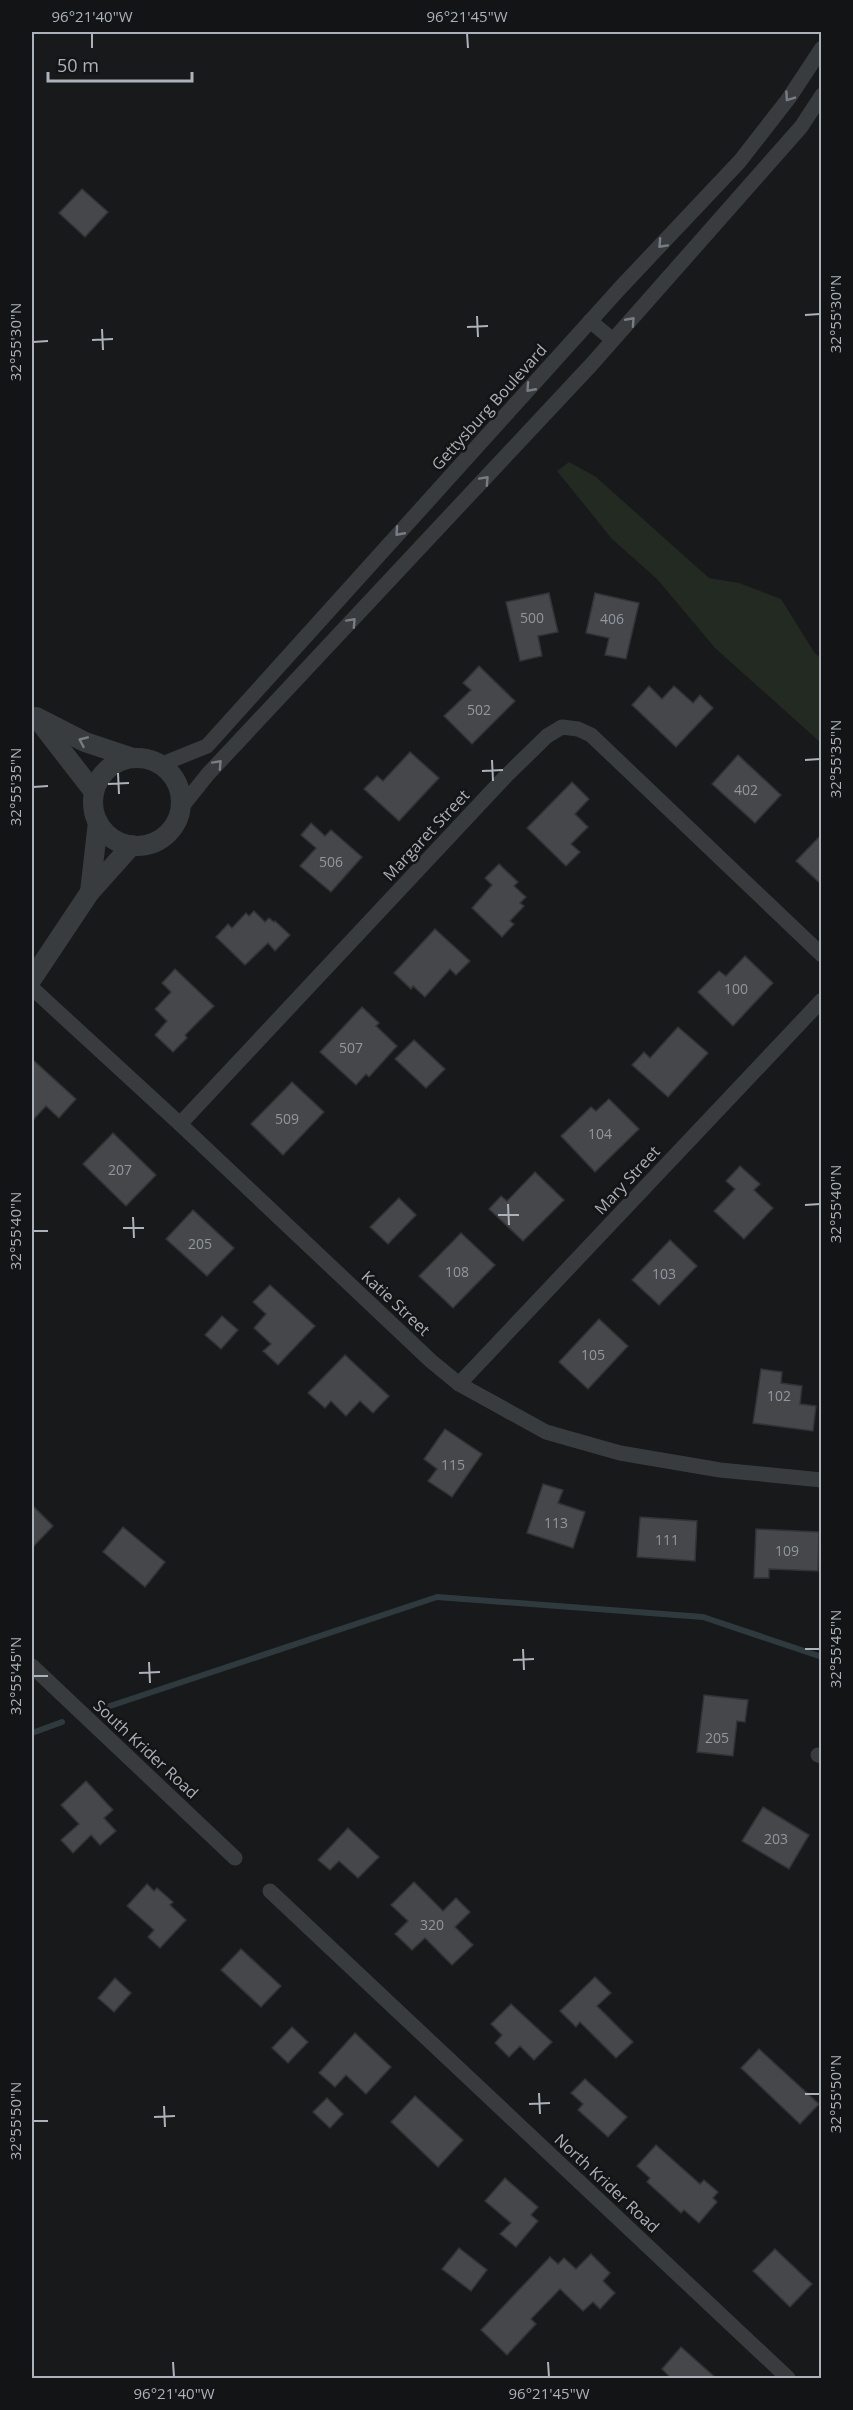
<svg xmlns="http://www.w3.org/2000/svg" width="853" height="2410" font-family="'Open Sans',sans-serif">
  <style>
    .green { fill: #232a22 }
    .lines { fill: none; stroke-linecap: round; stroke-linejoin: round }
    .stream { stroke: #2f3a3e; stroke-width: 6 }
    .building { fill: #45474a; stroke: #323336; stroke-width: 1.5 }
    .minor { stroke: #393c3f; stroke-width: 15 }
    .tertiary { stroke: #393c3f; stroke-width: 20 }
    .oneway { stroke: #787d83 }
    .ticks { fill: none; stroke: #abb2ba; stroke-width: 2 }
    .labels { text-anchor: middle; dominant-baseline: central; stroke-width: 5; stroke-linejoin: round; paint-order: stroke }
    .number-label { font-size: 14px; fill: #92979e }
    .street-label { font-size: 16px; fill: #abb2ba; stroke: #131415 }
    .neatline { fill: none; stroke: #abb2ba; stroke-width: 2 }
    .ticks-label { font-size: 15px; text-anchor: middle; fill: #abb2ba }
  </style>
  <rect width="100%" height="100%" fill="#18191a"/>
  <polygon class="green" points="569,462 596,477 709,578 739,583 781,599 814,652 821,659 821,743 715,648 657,579 612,539 557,471"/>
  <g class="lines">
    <g class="stream">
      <polyline points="101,1709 437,1597 703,1617 822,1657"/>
      <polyline points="32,1733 62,1722"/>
    </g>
  </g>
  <g class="building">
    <polygon points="82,189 108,212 85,237 59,213"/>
    <polygon points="549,593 558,632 538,636 542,656 520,661 506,602"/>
    <polygon points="595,593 639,603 626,659 605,655 609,638 586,633"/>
    <polygon points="479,666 515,701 472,744 444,716 471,690 463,683"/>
    <polygon points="649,686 662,699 674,686 693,703 700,695 713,708 676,747 632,705"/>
    <polygon points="410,752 439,778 399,821 364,789 377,776 383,781"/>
    <polygon points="738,755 781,795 755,823 712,784"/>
    <polygon points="572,782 589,799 575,814 588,827 571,844 580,852 566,866 527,828"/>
    <polygon points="311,823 325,836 331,830 362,857 331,892 300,866 316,848 301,835"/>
    <polygon points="822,834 822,885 796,861"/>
    <polygon points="499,864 518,882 514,886 526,897 520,903 524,906 510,921 514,924 502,937 472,908 492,885 485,878"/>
    <polygon points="254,911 265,922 269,918 274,922 275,921 290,935 275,951 268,943 245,965 216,937 228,924 232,928 246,913 249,916"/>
    <polygon points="435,929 470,961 456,975 450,969 425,997 413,986 411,989 394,973"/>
    <polygon points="745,956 773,983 733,1026 698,992 719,971 726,976"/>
    <polygon points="175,969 214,1006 185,1035 187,1038 173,1052 155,1035 167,1021 155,1009 171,992 162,983"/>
    <polygon points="362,1007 379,1023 376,1026 397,1046 369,1077 366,1074 356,1085 320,1052"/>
    <polygon points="678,1027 708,1053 668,1097 632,1065 644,1052 650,1058"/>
    <polygon points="414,1040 445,1069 426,1088 395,1059"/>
    <polygon points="32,1059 76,1099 59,1118 46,1106 32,1121"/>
    <polygon points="292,1082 324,1112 283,1155 251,1124"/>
    <polygon points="609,1099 639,1129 595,1172 561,1136 591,1107 596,1111"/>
    <polygon points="113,1133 156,1175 126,1206 83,1164"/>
    <polygon points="740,1166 760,1184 754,1190 773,1208 744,1239 714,1211 735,1189 726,1181"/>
    <polygon points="535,1172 564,1200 523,1241 489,1209 501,1196 507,1201"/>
    <polygon points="399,1198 416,1215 388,1244 370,1227"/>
    <polygon points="193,1210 234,1248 207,1276 166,1239"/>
    <polygon points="461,1233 495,1265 453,1308 419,1276"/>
    <polygon points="670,1240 697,1266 659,1305 632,1280"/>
    <polygon points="270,1285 315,1326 278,1365 263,1351 271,1344 254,1328 266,1314 253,1302"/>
    <polygon points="222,1316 238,1330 221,1349 205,1335"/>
    <polygon points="599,1319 628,1346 588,1389 559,1362"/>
    <polygon points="345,1355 389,1396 373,1413 360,1401 346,1416 331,1401 325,1408 308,1393"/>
    <polygon points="761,1369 782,1372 781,1383 802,1386 800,1404 816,1406 813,1431 753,1423"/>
    <polygon points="445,1429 482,1454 452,1497 428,1481 437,1469 424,1459"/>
    <polygon points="543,1484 563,1490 558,1503 585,1512 573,1548 527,1533"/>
    <polygon points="32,1505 53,1526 32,1548"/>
    <polygon points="640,1517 697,1521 695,1561 637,1557"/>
    <polygon points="123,1527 165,1562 145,1587 103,1552"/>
    <polygon points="756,1529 819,1532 818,1571 769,1569 769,1578 754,1578"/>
    <polygon points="704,1695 748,1700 745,1722 737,1721 733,1756 697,1752"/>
    <polygon points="86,1781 113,1810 104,1818 116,1831 100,1845 91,1835 73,1853 61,1840 79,1824 61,1805"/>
    <polygon points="763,1807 809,1835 789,1869 742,1841"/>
    <polygon points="348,1828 379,1857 358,1878 339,1861 330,1870 318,1860"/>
    <polygon points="414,1882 443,1911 456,1898 470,1912 455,1927 473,1945 452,1965 425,1938 412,1950 395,1934 408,1921 391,1905"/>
    <polygon points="147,1884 154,1891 157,1888 173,1902 170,1905 186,1920 160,1948 148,1937 154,1930 127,1906"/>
    <polygon points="241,1949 281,1986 261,2007 221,1970"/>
    <polygon points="595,1977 611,1993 597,2006 633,2042 616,2058 580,2022 576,2027 560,2011"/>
    <polygon points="115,1978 131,1993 114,2012 98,1998"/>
    <polygon points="511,2004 552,2042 534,2060 520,2046 509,2057 495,2043 502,2035 491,2024"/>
    <polygon points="292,2027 308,2042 288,2063 272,2048"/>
    <polygon points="355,2033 391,2067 366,2094 346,2075 335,2087 319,2073"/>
    <polygon points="759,2049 819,2104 800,2124 741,2068"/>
    <polygon points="585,2079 627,2117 608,2137 578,2110 583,2104 571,2093"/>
    <polygon points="415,2096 463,2140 438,2167 391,2122"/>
    <polygon points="327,2098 343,2114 330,2128 313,2112"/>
    <polygon points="656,2145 700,2184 704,2180 718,2192 713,2198 717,2202 699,2223 684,2210 681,2213 647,2182 650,2178 637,2166"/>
    <polygon points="505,2178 538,2207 531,2215 538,2221 516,2247 500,2234 511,2223 485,2201"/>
    <polygon points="459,2248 487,2270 471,2291 442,2269"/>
    <polygon points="775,2249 812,2284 790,2307 753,2271"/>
    <polygon points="591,2254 610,2273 603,2281 615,2293 600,2309 593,2302 583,2311 560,2289 531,2319 536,2324 507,2355 481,2330 550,2257 558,2264 564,2258 576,2269"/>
    <polygon points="681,2347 717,2379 672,2379 662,2369"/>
  </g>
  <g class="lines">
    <g class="minor">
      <polyline points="590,321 613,340"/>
      <polyline points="160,765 207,746 621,287 740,161 789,98 822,48"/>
      <polyline points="180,809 208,774 591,365 801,127 822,95"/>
      <polyline points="32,988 180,1124 431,1361 459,1384 546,1432 620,1453 720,1470 822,1480"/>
      <polyline points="180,1124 506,776 547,736 562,727 578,729 591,735 822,955"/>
      <polyline points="459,1384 822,1000"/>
      <polyline points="32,1666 235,1858"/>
      <polyline points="818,1755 822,1756"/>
      <polyline points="270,1891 788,2378"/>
    </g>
    <g class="tertiary">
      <polyline points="36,717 85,742 133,758"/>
      <polyline points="39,721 94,792"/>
      <circle cx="137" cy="802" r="44"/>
      <polyline points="90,892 98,822"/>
      <polyline points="32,979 90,892 132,845"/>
    </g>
  </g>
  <defs><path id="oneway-chevron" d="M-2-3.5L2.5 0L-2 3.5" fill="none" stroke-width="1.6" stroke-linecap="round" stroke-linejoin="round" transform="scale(1.5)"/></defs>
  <g class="oneway">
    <use href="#oneway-chevron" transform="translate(789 97) rotate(125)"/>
    <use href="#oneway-chevron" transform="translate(662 244) rotate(133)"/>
    <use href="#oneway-chevron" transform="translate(631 321) rotate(-48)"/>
    <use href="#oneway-chevron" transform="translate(530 388) rotate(132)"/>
    <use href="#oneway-chevron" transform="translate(485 480) rotate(-47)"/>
    <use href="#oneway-chevron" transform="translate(399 532) rotate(132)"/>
    <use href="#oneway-chevron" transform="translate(352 622) rotate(-47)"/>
    <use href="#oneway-chevron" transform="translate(83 741) rotate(-156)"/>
    <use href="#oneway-chevron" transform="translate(218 764) rotate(-47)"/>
  </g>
  <path class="ticks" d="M92 33V48M467 33 468 48M805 315 820 314M477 316 478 337M467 327 488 326M102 329 103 350M92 340 113 339M33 342 48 341M492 760 493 781M805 760 820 759M482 771 503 770M118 773 119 794M108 784 129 783M33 787 48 786M508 1204 509 1225M805 1205 820 1204M498 1215H519M133 1217 134 1238M123 1228H144M33 1231H48M523 1649 524 1670M805 1649H820M513 1660 534 1659M149 1662 150 1683M139 1673 160 1672M33 1676H48M539 2093 540 2114M805 2094H820M529 2104 550 2103M164 2106 165 2127M154 2117 175 2116M33 2121H48M173 2362 174 2377M548 2362 549 2377"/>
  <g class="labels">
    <g class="number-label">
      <text x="532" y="617">500</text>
      <text x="612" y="618">406</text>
      <text x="479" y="709">502</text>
      <text x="746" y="789">402</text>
      <text x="331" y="861">506</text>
      <text x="736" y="988">100</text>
      <text x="351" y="1047">507</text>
      <text x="287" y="1118">509</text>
      <text x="600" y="1133">104</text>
      <text x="120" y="1169">207</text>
      <text x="200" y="1243">205</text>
      <text x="457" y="1271">108</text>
      <text x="664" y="1273">103</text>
      <text x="593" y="1354">105</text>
      <text x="779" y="1395">102</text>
      <text x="453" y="1464">115</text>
      <text x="556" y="1522">113</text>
      <text x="667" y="1539">111</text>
      <text x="787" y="1550">109</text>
      <text x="717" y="1737">205</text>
      <text x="776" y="1838">203</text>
      <text x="432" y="1924">320</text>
    </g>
    <g class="street-label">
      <text transform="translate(489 407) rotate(-48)">Gettysburg Boulevard</text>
      <text transform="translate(426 835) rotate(-47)">Margaret Street</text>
      <text transform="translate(627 1180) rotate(-47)">Mary Street</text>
      <text transform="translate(396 1303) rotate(43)">Katie Street</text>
      <text transform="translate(146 1749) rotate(43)">South Krider Road</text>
      <text transform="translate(607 2183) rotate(43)">North Krider Road</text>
    </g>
  </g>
  <rect width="853" height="2410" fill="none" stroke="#131415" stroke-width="66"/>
  <path d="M48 72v9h144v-9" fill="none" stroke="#abb2ba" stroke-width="3"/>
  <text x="57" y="72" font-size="18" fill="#abb2ba" stroke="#131415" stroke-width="4.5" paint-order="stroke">50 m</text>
  <rect x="33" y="33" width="787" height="2344" class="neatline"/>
  <g class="ticks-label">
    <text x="92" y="22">96°21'40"W</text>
    <text x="467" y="22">96°21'45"W</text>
    <text transform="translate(836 314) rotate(-90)" y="5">32°55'30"N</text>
    <text transform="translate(16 342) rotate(-90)" y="5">32°55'30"N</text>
    <text transform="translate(836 759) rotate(-90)" y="5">32°55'35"N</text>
    <text transform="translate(16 787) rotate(-90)" y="5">32°55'35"N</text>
    <text transform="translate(836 1204) rotate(-90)" y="5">32°55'40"N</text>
    <text transform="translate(16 1231) rotate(-90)" y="5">32°55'40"N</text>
    <text transform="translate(836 1649) rotate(-90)" y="5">32°55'45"N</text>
    <text transform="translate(16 1676) rotate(-90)" y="5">32°55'45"N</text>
    <text transform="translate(836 2094) rotate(-90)" y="5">32°55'50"N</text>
    <text transform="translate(16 2121) rotate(-90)" y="5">32°55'50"N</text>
    <text x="174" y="2399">96°21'40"W</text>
    <text x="549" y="2399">96°21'45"W</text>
  </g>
</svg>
